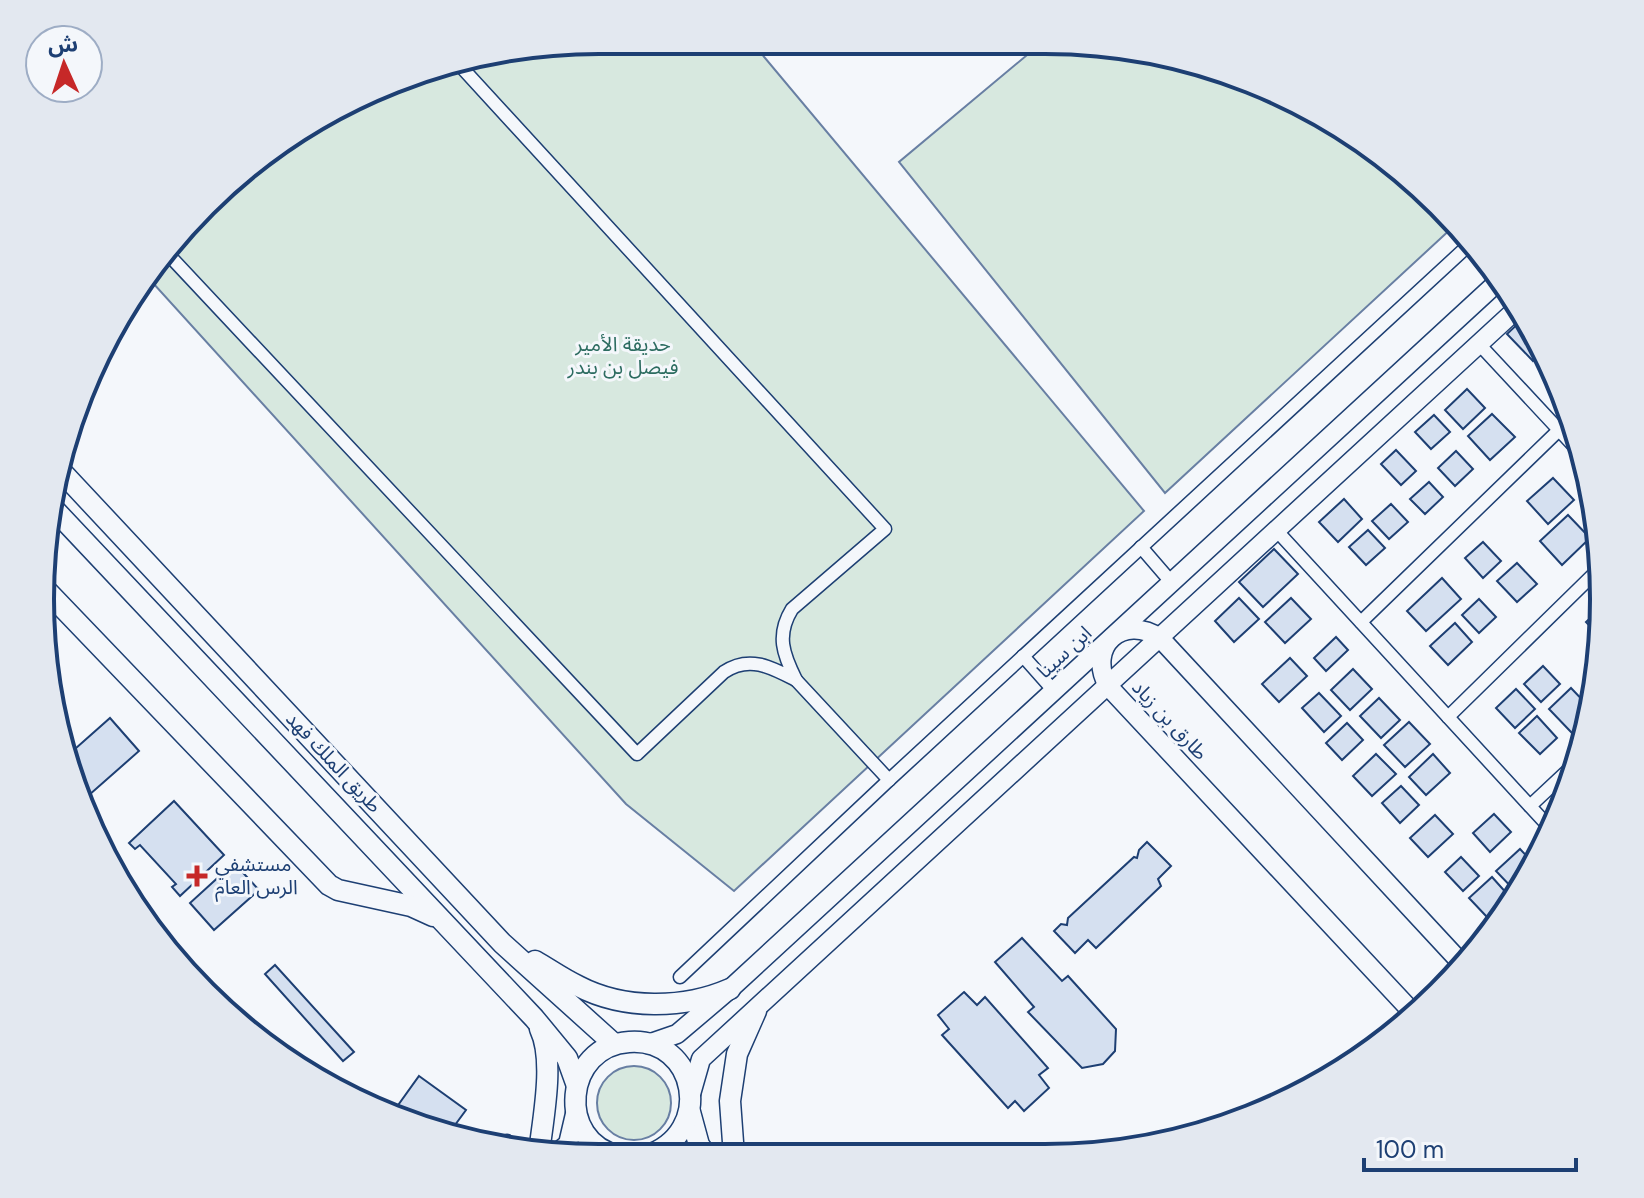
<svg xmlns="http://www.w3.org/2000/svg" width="1644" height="1198" font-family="'DM Sans','Noto Sans Arabic',sans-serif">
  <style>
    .green { fill: #d7e8df; stroke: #687fa3; stroke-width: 2 }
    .building { fill: #d5e0f0; stroke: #1d3f73; stroke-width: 2 }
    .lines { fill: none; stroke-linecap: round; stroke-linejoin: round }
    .street-casing { stroke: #1d3f73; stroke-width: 15 }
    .secondary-casing { stroke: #1d3f73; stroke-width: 21 }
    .primary-casing { stroke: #1d3f73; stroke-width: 23 }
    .street { stroke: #f4f7fb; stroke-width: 12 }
    .secondary { stroke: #f4f7fb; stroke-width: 18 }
    .primary { stroke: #f4f7fb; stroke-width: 20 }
    .poi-dot { fill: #c62828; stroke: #f4f7fb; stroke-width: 3 }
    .labels { text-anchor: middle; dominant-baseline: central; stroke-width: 6; stroke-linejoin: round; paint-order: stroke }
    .park-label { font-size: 20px; fill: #2c6c60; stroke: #f4f7fb }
    .street-label { font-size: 20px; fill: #1d3f73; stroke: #f4f7fb }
    .poi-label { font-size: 20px; fill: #1d3f73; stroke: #f4f7fb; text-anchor: start }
    .rim { fill: none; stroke: #1d3f73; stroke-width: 4 }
  </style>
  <rect width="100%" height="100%" fill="#f4f7fb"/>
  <g class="green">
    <polygon points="599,40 750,40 1144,511 734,891 626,804 153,283 144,283 179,230 289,134 454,59"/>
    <polygon points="1045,40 1189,59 1355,134 1454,226 1165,493 899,162"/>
    <circle cx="634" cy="1103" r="37"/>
  </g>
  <g class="building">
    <polygon points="1525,317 1545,350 1533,361 1507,334"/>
    <polygon points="1467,389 1485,408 1463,429 1445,410"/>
    <polygon points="1492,414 1515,437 1490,460 1468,436"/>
    <polygon points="1434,415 1450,432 1431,449 1415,432"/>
    <polygon points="1396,450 1416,471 1401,485 1381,464"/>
    <polygon points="1456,451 1473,469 1455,486 1438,468"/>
    <polygon points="1553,478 1574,500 1548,524 1527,501"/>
    <polygon points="1429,482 1443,497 1425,514 1410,499"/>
    <polygon points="1344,499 1362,519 1338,542 1319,522"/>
    <polygon points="1391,504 1408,522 1389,539 1372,521"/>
    <polygon points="1568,515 1590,538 1562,565 1540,541"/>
    <polygon points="1368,530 1385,548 1366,565 1349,547"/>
    <polygon points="1483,542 1501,561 1483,578 1465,558"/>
    <polygon points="1274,549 1298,574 1263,607 1239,582"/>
    <polygon points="1517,563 1537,584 1517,602 1497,581"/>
    <polygon points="1442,578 1461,599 1426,631 1407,611"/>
    <polygon points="1239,598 1259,619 1234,642 1215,621"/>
    <polygon points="1291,598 1311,619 1285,643 1265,622"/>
    <polygon points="1479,599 1496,617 1479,633 1462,615"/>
    <polygon points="1601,608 1600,635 1599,636 1586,622"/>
    <polygon points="1455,623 1472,642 1448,665 1430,646"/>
    <polygon points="1336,637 1348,650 1326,671 1314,658"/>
    <polygon points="1290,658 1307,676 1279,702 1262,684"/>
    <polygon points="1543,666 1560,684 1541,702 1524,684"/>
    <polygon points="1353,669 1372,689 1350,710 1331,690"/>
    <polygon points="1571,688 1591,709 1589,717 1572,733 1549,709"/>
    <polygon points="1516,689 1535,709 1515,728 1496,708"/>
    <polygon points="1319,693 1341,716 1324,732 1302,708"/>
    <polygon points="1379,698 1400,720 1381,738 1360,716"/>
    <polygon points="1537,716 1557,738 1540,754 1519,733"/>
    <polygon points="110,718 139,751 80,803 67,756"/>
    <polygon points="1409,722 1430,744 1405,767 1384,745"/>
    <polygon points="1347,723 1363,740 1342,760 1326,743"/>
    <polygon points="1376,754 1396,774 1372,796 1353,776"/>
    <polygon points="1433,754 1450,773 1426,795 1409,777"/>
    <polygon points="1401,786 1419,805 1400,823 1382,803"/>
    <polygon points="174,801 224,855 180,896 172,887 176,884 140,845 135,849 129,843"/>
    <polygon points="1494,814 1511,832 1490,852 1473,833"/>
    <polygon points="1435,815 1453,834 1428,857 1410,838"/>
    <polygon points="1147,842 1171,866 1158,879 1161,886 1096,948 1088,940 1075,953 1054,931 1061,924 1067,925 1068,918 1134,857 1137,858 1139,850"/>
    <polygon points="1520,849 1535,865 1529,878 1517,893 1496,871"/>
    <polygon points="1461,857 1479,876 1463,891 1445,872"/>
    <polygon points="234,863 259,890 214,930 190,903"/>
    <polygon points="1492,877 1509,896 1487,917 1469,898"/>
    <polygon points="1022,938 1062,981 1068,976 1116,1029 1115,1051 1103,1064 1082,1068 1028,1012 1034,1007 995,962"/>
    <polygon points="275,965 354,1052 343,1061 265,974"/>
    <polygon points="964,992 977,1005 985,997 1048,1068 1039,1075 1049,1088 1024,1111 1015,1101 1008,1108 942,1035 949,1029 938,1015"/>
    <polygon points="419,1076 466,1110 455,1125 460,1129 453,1139 391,1115"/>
  </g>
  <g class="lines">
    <defs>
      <g id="street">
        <path d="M166 252 637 754 724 672C749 655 771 667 796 680 783 654 776 635 792 609L885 529 454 59"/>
        <polyline points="163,254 182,236 188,222"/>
        <polyline points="1479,344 1586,459"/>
        <polyline points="1277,531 1551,829"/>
        <polyline points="1141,547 1172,583"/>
        <polyline points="1361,622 1559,430"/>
        <polyline points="1023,656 1054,691"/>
        <polyline points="796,680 889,780"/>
        <polyline points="1448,717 1603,565"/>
        <polyline points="1530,806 1578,761"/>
        <polyline points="680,977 889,780 1471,243"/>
        <polyline points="501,1147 507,1141"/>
      </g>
      <g id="secondary">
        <path d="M1415 1015 1108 686C1086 647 1123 613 1160 638L1465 967"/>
        <polyline points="648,1044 677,1034 730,989 1501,279"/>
        <polyline points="691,1094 701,1059 1519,307"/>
        <polyline points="554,1155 568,1144 575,1114"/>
      </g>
      <g id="primary">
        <polyline points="61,471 502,943 614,1044"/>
        <polyline points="51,506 534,1018 567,1058 576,1083"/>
        <polyline points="45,589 329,885 338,890 411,906 433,916"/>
        <path d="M535 961C549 969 563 979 578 986 624 1010 684 1009 730 989"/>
        <polyline points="690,1112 699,1145 707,1156"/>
        <path d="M539 1153C543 1118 555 1060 540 1029"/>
        <path d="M619 1156C555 1142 564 1046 629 1042 697 1037 716 1133 646 1156"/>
        <polyline points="734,1156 730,1101 737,1054 756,1011"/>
      </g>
    </defs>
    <use href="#street" class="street-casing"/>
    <use href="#secondary" class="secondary-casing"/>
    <use href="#primary" class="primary-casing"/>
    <use href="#street" class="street"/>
    <use href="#secondary" class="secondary"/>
    <use href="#primary" class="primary"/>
  </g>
  <path class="poi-dot" d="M193 864h8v8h8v8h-8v8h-8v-8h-8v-8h8z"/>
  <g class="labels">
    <g class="park-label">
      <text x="623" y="344">حديقة الأمير<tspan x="623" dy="23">فيصل بن بندر</tspan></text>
    </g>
    <g class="street-label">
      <text transform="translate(1064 652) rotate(-43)">ابن سينا</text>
      <text transform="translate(1170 720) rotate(47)">طارق بن زياد</text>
      <text transform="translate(334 762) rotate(47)">طريق الملك فهد</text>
    </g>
    <g class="poi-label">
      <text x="215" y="864">مستشفي<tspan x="215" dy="23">الرس العام</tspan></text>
    </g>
  </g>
  <path d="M0 0H1644V1198H0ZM599 54H1045A545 545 0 0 1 1590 599V599A545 545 0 0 1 1045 1144H599A545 545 0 0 1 54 599V599A545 545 0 0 1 599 54Z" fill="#e3e8f0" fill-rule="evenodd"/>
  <path class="rim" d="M599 54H1045A545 545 0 0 1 1590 599V599A545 545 0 0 1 1045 1144H599A545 545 0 0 1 54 599V599A545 545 0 0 1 599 54Z"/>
  <g transform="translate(64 64) rotate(357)"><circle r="38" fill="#f4f7fb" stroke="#9eadc5" stroke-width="2"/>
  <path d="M0-6L14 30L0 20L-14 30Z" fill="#c62828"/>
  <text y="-12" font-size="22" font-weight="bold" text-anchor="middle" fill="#1d3f73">ش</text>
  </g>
  <path d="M1364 1158v12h212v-12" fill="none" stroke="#1d3f73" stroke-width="4"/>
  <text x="1376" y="1158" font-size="24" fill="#1d3f73" stroke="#f4f7fb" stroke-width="6" paint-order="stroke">100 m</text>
</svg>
